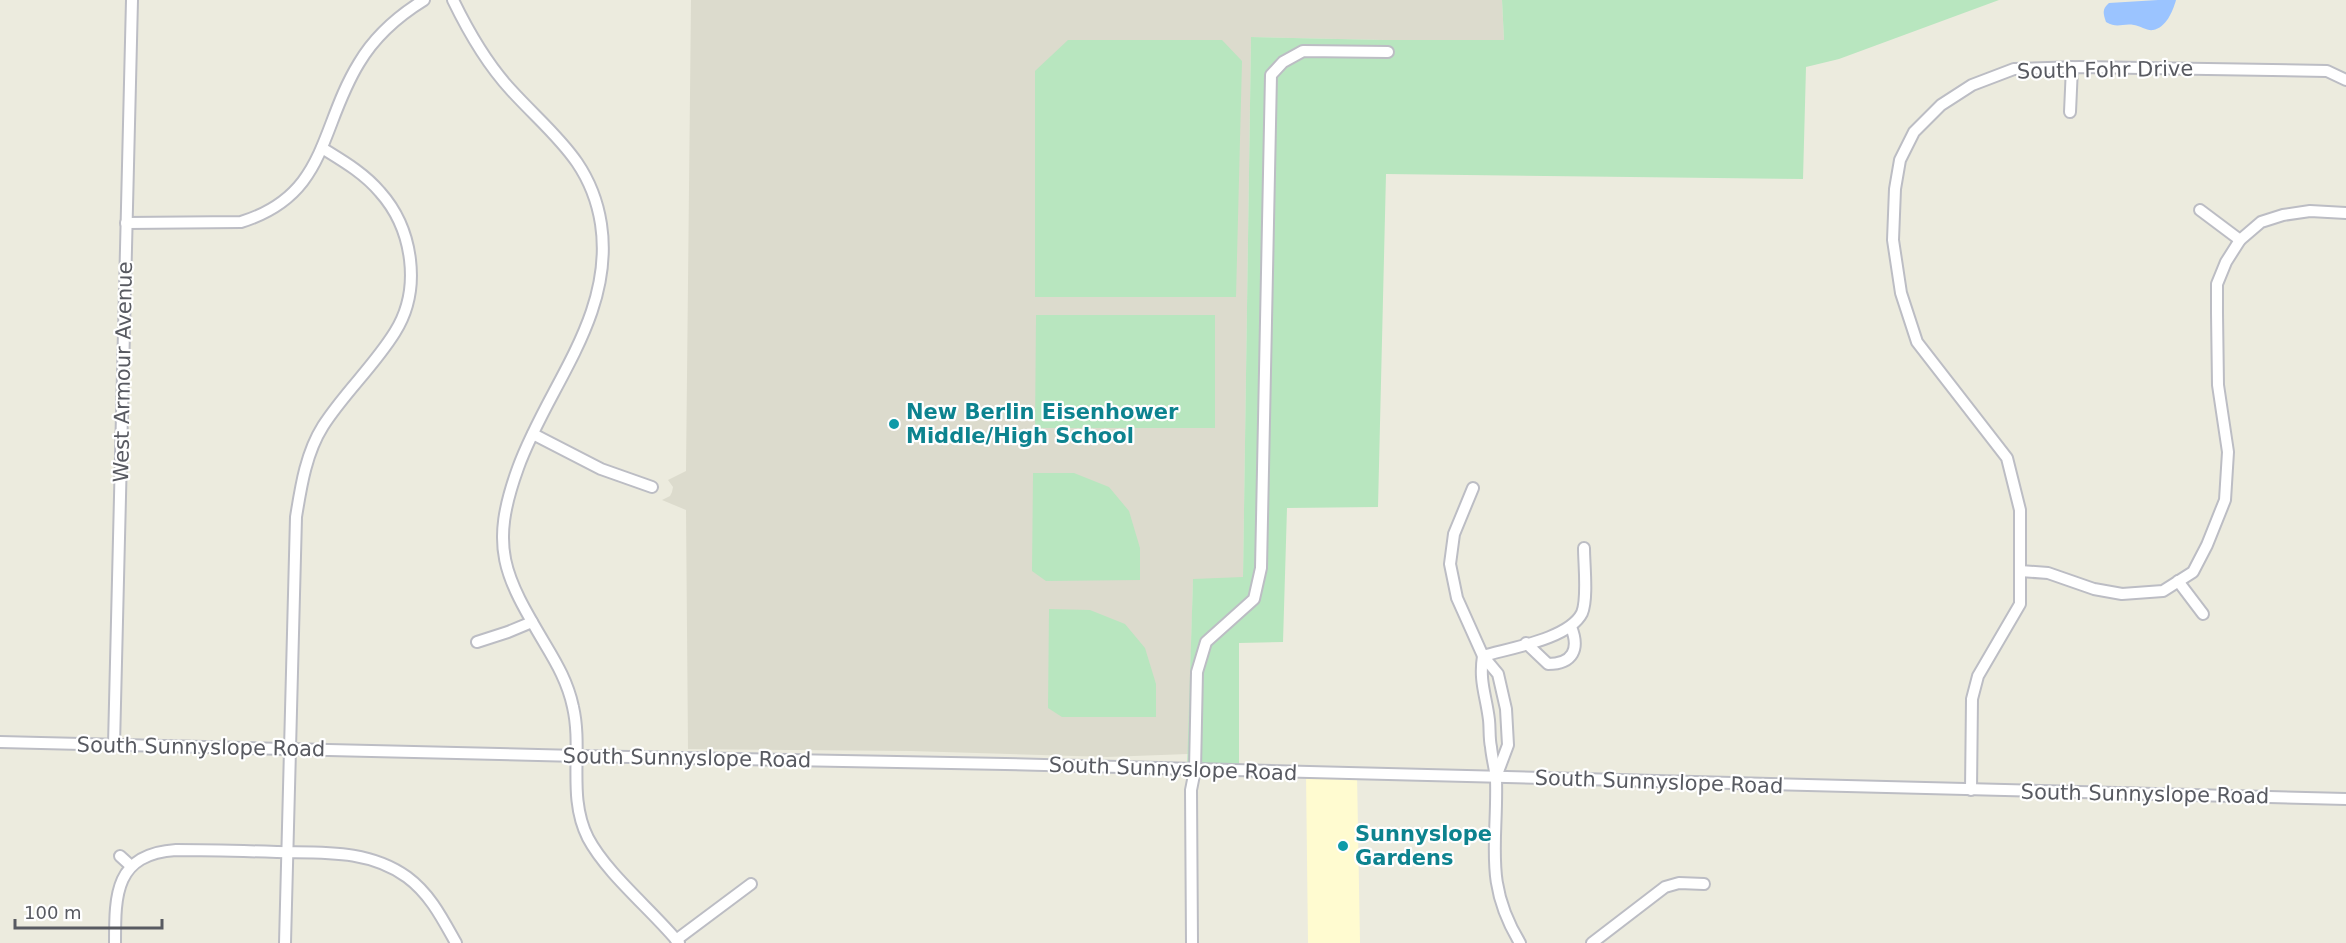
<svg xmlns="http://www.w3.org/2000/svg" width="2346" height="943" font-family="'DejaVu Sans',sans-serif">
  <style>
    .commercial { fill: #fffbd0 }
    .education { fill: #dcdbcd }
    .green { fill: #b8e6bf }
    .water { fill: #9bc4ff }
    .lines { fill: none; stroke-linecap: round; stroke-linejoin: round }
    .minor-casing { stroke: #bcbdc4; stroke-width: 14 }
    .minor { stroke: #fff; stroke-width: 10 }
    .culture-dot { fill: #0f9aa8; stroke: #fff; stroke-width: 2 }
    .labels { text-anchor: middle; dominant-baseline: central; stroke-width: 4.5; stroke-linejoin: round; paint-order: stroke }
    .street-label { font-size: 21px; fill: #585a61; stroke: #fff }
    .culture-label { font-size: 21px; font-weight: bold; fill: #0d838f; stroke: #fff; text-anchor: start }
  </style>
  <rect width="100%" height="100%" fill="#ecebde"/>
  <polygon class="commercial" points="1306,773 1357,774 1360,943 1308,943"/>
  <polygon class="education" points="691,0 1502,0 1504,40 1384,40 1251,37 1243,578 1193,580 1188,754 1107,757 911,751 688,749 686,510 662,500 670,496 672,492 673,487 668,480 686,471"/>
  <g class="green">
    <polygon points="1502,0 1999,0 1839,59 1806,67 1803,179 1386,174 1378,507 1287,508 1283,642 1239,643 1239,771 1187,770 1193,579 1243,577 1251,37 1384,40 1504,40"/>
    <polygon points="1068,40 1222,40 1242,61 1236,297 1035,297 1035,71"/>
    <polygon points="1036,315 1215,315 1215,428 1035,428"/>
    <polygon points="1033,473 1074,473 1109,487 1129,511 1140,548 1140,580 1046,581 1032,571"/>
    <polygon points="1049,609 1090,610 1125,624 1145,648 1156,684 1156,717 1062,717 1048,708"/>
  </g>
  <path class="water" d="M2158 0H2176C2173 11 2166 28 2153 30 2147 31 2141 26 2134 25 2122 23 2118 29 2106 22 2103 13 2102 9 2109 3Z"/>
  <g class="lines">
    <defs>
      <g id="minor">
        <path d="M453 0C468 31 487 64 511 90 551 134 591 160 601 224 615 316 547 387 518 468 489 548 504 575 545 644 557 664 568 683 573 707 583 750 567 797 588 838 607 874 652 910 679 943"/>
        <polyline points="2070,112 2072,67"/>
        <polyline points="2200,210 2240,240"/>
        <path d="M126 223 241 222C328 195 319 128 359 63 375 36 398 16 424 0"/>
        <polyline points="533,434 601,469 652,487"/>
        <polyline points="1473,488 1454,534 1450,564 1457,598 1483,656 1498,674 1506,709 1508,745 1496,777"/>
        <polyline points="2020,571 2048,573 2094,589 2122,594 2163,591 2193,572 2207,545 2225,500 2228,452 2218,385 2217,313 2217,284 2226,262 2240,240 2261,222 2283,215 2310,211 2346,213"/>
        <polyline points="2178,581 2203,614"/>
        <polyline points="477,642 508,632 532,622"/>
        <path d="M1526 643 1548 664C1573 664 1580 649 1571 627"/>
        <path d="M1483 656C1479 682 1486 695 1489 720 1490 729 1489 738 1491 747 1492 758 1495 768 1496 779 1498 844 1483 882 1520 943"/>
        <path d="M1483 656C1510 648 1569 639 1582 613 1588 599 1584 564 1584 548"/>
        <polyline points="0,742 578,756 1005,764 2346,799"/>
        <polyline points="114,745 132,0"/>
        <polyline points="1971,790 1972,699 1978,676 2020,604 2020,510 2007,458 1917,342 1901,293 1893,240 1895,189 1900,160 1914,132 1941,105 1972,85 2014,69 2079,67 2327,71 2346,80"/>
        <polyline points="120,856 131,866"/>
        <polyline points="676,940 751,884"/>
        <path d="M115 943C115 894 115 854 176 850 210 850 244 851 277 852 322 853 368 849 407 877 430 894 442 918 456 943"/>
        <path d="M285 943 296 517C301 486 306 453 323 426 344 393 374 366 395 332 422 289 413 229 380 192 364 173 343 161 322 148"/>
        <polyline points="1192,943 1191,790 1195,770 1197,672 1206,642 1254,599 1261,568 1271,75 1283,62 1303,51 1388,52"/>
        <polyline points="1592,943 1665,887 1679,883 1704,884"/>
      </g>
    </defs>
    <use href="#minor" class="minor-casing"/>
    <use href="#minor" class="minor"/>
  </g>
  <g class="culture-dot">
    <circle cx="894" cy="424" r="6"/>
    <circle cx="1343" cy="846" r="6"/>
  </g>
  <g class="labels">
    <g class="street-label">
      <text transform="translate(2105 70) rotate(-1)">South Fohr Drive</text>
      <text transform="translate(123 372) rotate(-89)">West Armour Avenue</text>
      <text transform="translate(201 747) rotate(1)">South Sunnyslope Road</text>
      <text transform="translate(687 758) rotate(1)">South Sunnyslope Road</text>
      <text transform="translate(1173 769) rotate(2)">South Sunnyslope Road</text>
      <text transform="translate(1659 782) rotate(2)">South Sunnyslope Road</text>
      <text transform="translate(2145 794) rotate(1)">South Sunnyslope Road</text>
    </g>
    <g class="culture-label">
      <text x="906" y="412">New Berlin Eisenhower<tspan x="906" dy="24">Middle/High School</tspan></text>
      <text x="1355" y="834">Sunnyslope<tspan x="1355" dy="24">Gardens</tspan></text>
    </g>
  </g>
  <path d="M15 919v9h147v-9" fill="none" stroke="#585a61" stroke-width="3"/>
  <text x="24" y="919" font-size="18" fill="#585a61" stroke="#ffffff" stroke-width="4.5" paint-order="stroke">100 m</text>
</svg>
